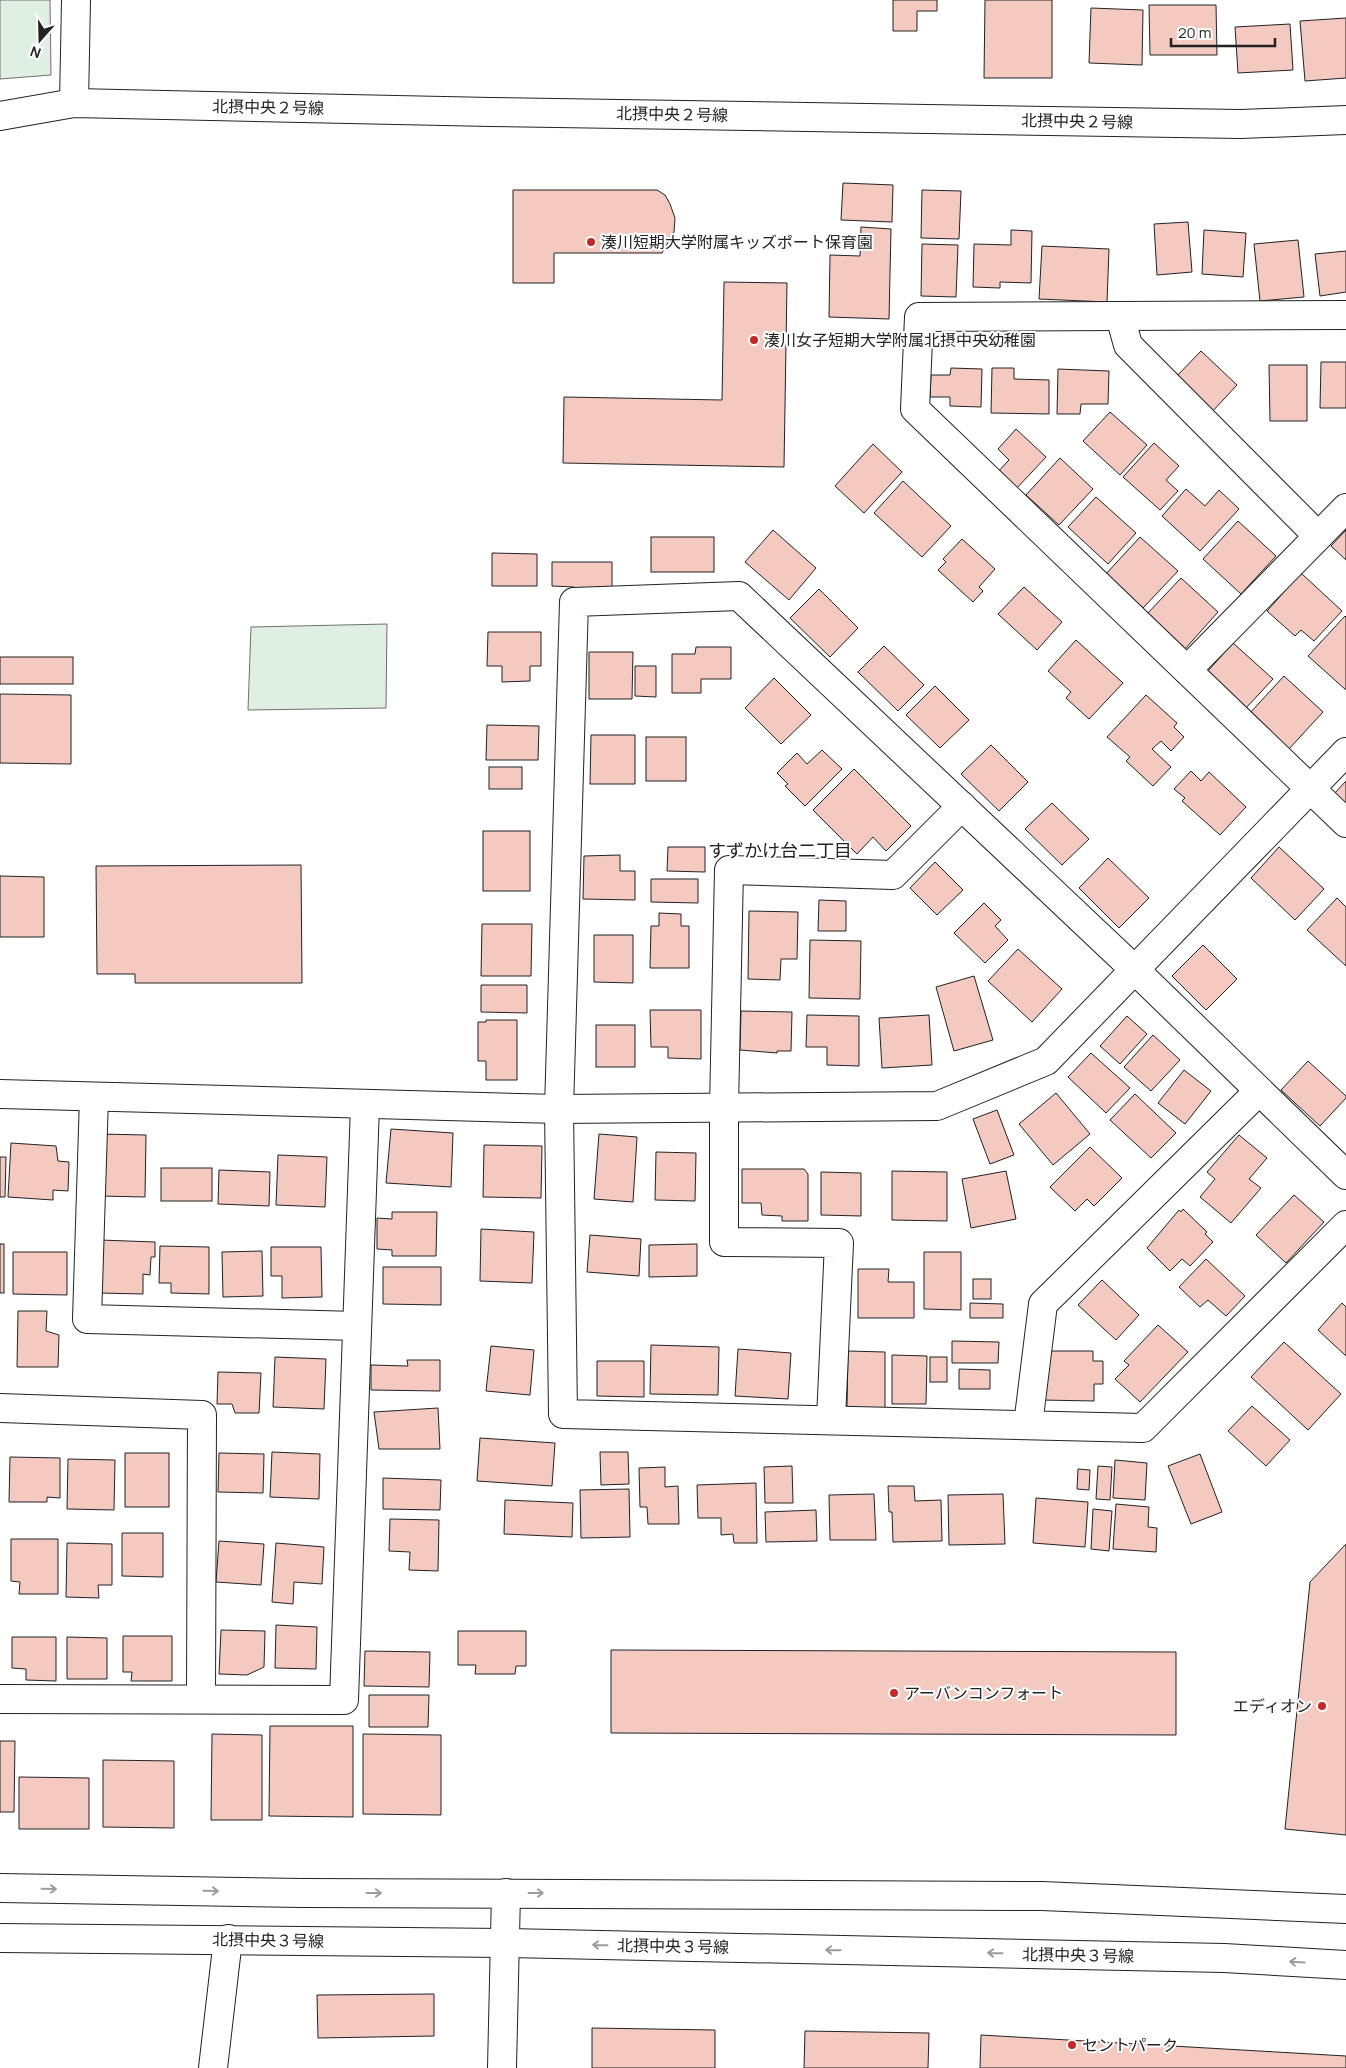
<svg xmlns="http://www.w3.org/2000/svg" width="1346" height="2068" font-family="Manrope,'Noto Sans JP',sans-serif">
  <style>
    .green { fill: #e0efe3; stroke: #6f6f6f }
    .building { fill: #f3c9c0; stroke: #222 }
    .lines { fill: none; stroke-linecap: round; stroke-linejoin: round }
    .minor-casing { stroke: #222; stroke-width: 30 }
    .tertiary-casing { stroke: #222; stroke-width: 30 }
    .minor { stroke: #fff; stroke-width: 28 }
    .tertiary { stroke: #fff; stroke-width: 28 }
    .oneway { stroke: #9c9c9c }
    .poi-dot { fill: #c62828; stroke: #fff; stroke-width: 2 }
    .labels { text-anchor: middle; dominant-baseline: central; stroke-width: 4; stroke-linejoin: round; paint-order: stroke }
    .street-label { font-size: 16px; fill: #222; stroke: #fff }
    .poi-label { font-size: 16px; fill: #222; stroke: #fff; text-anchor: start }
    .neighbourhood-label { font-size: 18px; fill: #222; stroke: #fff }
  </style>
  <rect width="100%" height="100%" fill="#fff"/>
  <g class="green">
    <polygon points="0,0 50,0 51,75 0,79"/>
    <polygon points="387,624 386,708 248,710 251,627"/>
  </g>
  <g class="building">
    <polygon points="893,0 937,0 937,11 917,11 917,31 893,31"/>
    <polygon points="985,0 1052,0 1052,78 984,78"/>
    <polygon points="1149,5 1216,5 1217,55 1150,55"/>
    <polygon points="1091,8 1143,10 1142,65 1089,63"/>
    <polygon points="1346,18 1346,78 1305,81 1300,21"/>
    <polygon points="1290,24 1293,70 1238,73 1235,27"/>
    <polygon points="843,183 893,185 892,222 841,220"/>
    <polygon points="513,190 657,190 665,195 670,204 675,218 674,232 662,253 554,253 554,283 513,283"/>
    <polygon points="922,190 961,191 959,239 921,238"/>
    <polygon points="1188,222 1192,272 1157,275 1154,224"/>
    <polygon points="861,227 891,229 889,319 829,317 830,255 860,256"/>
    <polygon points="1011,230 1032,231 1031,283 1000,282 1000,288 973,287 974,244 1011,245"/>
    <polygon points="1204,230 1246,233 1243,277 1202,274"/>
    <polygon points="1298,240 1304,297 1260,301 1254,244"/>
    <polygon points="922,244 958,245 956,297 921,296"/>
    <polygon points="1042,246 1109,249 1107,302 1039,299"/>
    <polygon points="1346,251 1346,292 1320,296 1315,254"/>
    <polygon points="724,282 787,283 784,467 563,463 564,397 722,400"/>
    <polygon points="1201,351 1237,385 1210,414 1174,379"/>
    <polygon points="1321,362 1346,362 1346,408 1320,408"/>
    <polygon points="1269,365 1307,365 1307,421 1270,421"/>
    <polygon points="951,368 982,369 981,407 950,406 950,397 930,397 931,375 950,375"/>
    <polygon points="992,368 1014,368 1014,379 1049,380 1049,414 991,413"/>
    <polygon points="1058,369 1109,371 1108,404 1081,404 1080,414 1057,414"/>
    <polygon points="1110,412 1147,445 1120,475 1083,441"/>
    <polygon points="1016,429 1046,457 1015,490 997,473 1009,460 998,449"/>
    <polygon points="1154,443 1179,466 1166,480 1178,491 1160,510 1123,477"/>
    <polygon points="873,444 902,472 864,513 835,486"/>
    <polygon points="1060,458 1093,489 1059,525 1026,495"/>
    <polygon points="903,481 951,526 922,557 874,513"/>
    <polygon points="1186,489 1205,506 1219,490 1239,509 1200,551 1162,516"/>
    <polygon points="1096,497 1136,533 1108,564 1068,527"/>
    <polygon points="1238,521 1276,556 1241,594 1203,559"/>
    <polygon points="773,530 816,568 789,600 745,562"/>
    <polygon points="1346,530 1346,560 1331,546"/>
    <rect x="651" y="537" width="63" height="35"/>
    <polygon points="1140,537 1178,571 1142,609 1105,575"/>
    <polygon points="962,539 995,569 979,587 983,591 973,602 938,570 946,562 943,559"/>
    <polygon points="492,553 537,554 537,586 492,586"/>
    <polygon points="552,562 612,562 612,587 595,587 595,595 574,595 574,587 552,586"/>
    <polygon points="1301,573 1342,611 1314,641 1301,630 1295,636 1267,611"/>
    <polygon points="1181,578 1218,612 1185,649 1147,614"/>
    <polygon points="1024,587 1062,622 1037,650 998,614"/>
    <polygon points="819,589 858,628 830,657 790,618"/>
    <polygon points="1345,616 1346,617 1346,690 1308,656"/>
    <polygon points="488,632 541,632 541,666 530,666 530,681 502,682 502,666 487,666"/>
    <polygon points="1076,640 1123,683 1089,719 1066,698 1071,692 1048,671"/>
    <polygon points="1233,643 1273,679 1246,708 1207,672"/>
    <polygon points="884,646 924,685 898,711 858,672"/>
    <polygon points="696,647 731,647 731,679 701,679 701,693 672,693 672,654 695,654"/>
    <polygon points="589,652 633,652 632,699 589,699"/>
    <rect x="0" y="657" width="73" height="27"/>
    <polygon points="635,666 656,666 656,697 635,696"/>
    <polygon points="1284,676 1323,712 1288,750 1249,714"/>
    <polygon points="774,678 811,715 781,744 745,708"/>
    <polygon points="935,686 969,720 940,748 906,715"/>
    <polygon points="0,694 71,695 71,764 0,763"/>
    <polygon points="1146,695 1177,723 1174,727 1184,737 1171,751 1161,741 1152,749 1171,767 1153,786 1126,761 1130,757 1107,737"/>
    <polygon points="487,725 539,726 538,760 486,760"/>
    <polygon points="591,735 635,735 635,784 590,784"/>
    <rect x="646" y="737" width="40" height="44"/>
    <polygon points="991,745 1028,782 999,811 961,774"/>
    <polygon points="822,750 842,769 805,806 785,786 788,784 777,773 797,753 807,764"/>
    <rect x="489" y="767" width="33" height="22"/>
    <polygon points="854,769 911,826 886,851 873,837 857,854 813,810"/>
    <polygon points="1191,771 1201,781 1209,772 1246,807 1220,835 1182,801 1185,798 1174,789"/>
    <polygon points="1346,781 1346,810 1332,796"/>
    <polygon points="1052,803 1089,839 1062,865 1025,829"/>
    <rect x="483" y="831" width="47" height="60"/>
    <polygon points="668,847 705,847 705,872 667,871"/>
    <polygon points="1279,847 1324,889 1295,920 1251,878"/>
    <polygon points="620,855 620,871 635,871 635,900 583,899 584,856"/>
    <polygon points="1108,858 1149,898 1119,928 1079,888"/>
    <polygon points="935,862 963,890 937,915 910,888"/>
    <polygon points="301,865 302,983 135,983 135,974 97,974 96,866"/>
    <polygon points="0,876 44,877 44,937 0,937"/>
    <polygon points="651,879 698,879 698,903 651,902"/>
    <polygon points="1337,898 1346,907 1346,966 1307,930"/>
    <polygon points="819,900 846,901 846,931 818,931"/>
    <polygon points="984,903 1001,920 995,926 1008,940 985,963 954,933"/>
    <polygon points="749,911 798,912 797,959 781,959 780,980 748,979"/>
    <polygon points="659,913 681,914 681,926 689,926 689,968 650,968 651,926 659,926"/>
    <polygon points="482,924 532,924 531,976 481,976"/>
    <polygon points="594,935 633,935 633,983 594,982"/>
    <polygon points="810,940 861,941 860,999 809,998"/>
    <polygon points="1203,945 1237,979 1206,1010 1172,976"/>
    <polygon points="1018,949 1062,989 1032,1022 988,981"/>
    <polygon points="974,976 993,1040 954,1051 936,987"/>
    <polygon points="481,985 527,985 527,1013 481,1012"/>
    <polygon points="650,1010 701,1010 701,1059 668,1058 668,1047 651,1047"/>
    <polygon points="741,1011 792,1012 791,1051 777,1051 777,1053 740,1050"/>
    <polygon points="807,1015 859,1016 859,1066 827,1065 827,1047 806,1047"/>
    <polygon points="929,1015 932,1065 882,1068 879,1018"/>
    <polygon points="1127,1016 1147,1034 1120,1064 1100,1046"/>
    <polygon points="486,1020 517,1020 517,1080 486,1080 486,1061 478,1061 478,1022 486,1022"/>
    <rect x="596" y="1025" width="39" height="42"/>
    <polygon points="1153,1035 1180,1060 1151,1091 1124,1067"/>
    <polygon points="1091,1053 1130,1088 1106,1113 1068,1077"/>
    <polygon points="1308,1061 1346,1096 1346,1098 1320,1126 1281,1090"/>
    <polygon points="1184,1070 1211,1091 1185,1124 1158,1103"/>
    <polygon points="1056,1093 1090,1134 1053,1165 1019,1124"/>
    <polygon points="1135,1094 1176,1133 1151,1158 1110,1120"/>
    <polygon points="997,1110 1014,1155 990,1164 973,1119"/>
    <polygon points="391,1129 453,1133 451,1187 386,1183"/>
    <polygon points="99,1134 146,1135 145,1197 99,1196"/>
    <polygon points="599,1134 637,1137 633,1202 594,1199"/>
    <polygon points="1239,1135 1267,1158 1249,1179 1261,1188 1231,1223 1200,1197 1215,1179 1207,1172"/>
    <polygon points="11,1143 56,1146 58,1161 69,1162 68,1191 53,1190 53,1200 8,1197"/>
    <polygon points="484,1145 542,1146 541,1198 483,1197"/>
    <polygon points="1090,1147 1122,1178 1094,1206 1087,1199 1075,1211 1050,1187"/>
    <polygon points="656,1152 696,1153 695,1201 655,1200"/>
    <polygon points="278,1155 327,1157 325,1207 276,1205"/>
    <polygon points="0,1157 6,1157 5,1197 0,1197"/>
    <rect x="161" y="1168" width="51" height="33"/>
    <polygon points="742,1169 804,1169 808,1174 808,1221 782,1221 782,1216 762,1215 761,1203 742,1203"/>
    <polygon points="219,1170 270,1172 269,1206 218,1204"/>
    <polygon points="892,1171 947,1172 947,1221 892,1220"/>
    <polygon points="1006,1171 1016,1219 971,1228 962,1179"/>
    <polygon points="821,1172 861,1173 861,1216 821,1215"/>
    <polygon points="1294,1195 1324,1222 1286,1263 1256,1235"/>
    <polygon points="1183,1209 1207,1232 1205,1234 1213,1242 1190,1266 1182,1259 1170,1271 1147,1248 1179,1210 1181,1212"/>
    <polygon points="392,1212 437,1212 436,1256 392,1256 392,1250 377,1249 377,1218 392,1219"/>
    <polygon points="481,1229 534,1232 532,1283 480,1281"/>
    <polygon points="590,1235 641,1239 639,1276 587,1272"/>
    <polygon points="100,1240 155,1242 155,1257 151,1257 150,1275 143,1274 143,1294 99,1293"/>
    <rect x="0" y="1244" width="4" height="49"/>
    <polygon points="697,1244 697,1276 649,1277 649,1245"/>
    <polygon points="160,1246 209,1247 209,1294 171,1293 171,1283 159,1283"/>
    <polygon points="271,1247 321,1247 322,1297 282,1298 282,1276 271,1276"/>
    <polygon points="262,1251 263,1296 223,1297 222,1252"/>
    <polygon points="13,1252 67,1252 67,1295 13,1294"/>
    <polygon points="924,1252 961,1252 961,1310 924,1309"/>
    <polygon points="1206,1259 1245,1296 1226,1316 1208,1300 1200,1307 1179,1287"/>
    <polygon points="383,1267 441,1267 441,1305 383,1304"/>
    <polygon points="858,1269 889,1269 888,1282 914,1282 914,1318 858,1318"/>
    <rect x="973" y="1279" width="18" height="20"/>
    <polygon points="1102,1280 1139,1315 1116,1340 1078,1305"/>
    <polygon points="970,1303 1003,1304 1003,1318 970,1318"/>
    <polygon points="1342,1303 1346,1307 1346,1356 1318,1330"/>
    <polygon points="18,1311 47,1311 46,1331 59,1335 58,1367 17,1367"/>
    <polygon points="1158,1325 1188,1352 1140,1402 1115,1379 1129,1365 1124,1361"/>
    <polygon points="952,1341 999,1342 998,1363 952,1363"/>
    <polygon points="1284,1342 1341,1394 1308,1430 1251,1377"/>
    <polygon points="651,1345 719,1347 718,1395 650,1394"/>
    <polygon points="491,1346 534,1350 530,1395 486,1391"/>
    <polygon points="738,1349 791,1353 788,1399 735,1396"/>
    <polygon points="848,1351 885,1352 885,1408 847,1408"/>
    <polygon points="1041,1351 1093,1351 1093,1361 1103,1361 1103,1384 1094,1384 1094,1401 1041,1400"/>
    <polygon points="892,1355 927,1356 926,1404 892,1404"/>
    <polygon points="275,1357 326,1359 324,1409 273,1407"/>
    <rect x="930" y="1357" width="17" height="25"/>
    <polygon points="407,1360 440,1360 440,1391 371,1390 371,1365 408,1366"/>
    <polygon points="597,1361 644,1361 644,1397 597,1396"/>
    <polygon points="959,1369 990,1370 990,1389 959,1389"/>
    <polygon points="218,1372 261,1373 259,1413 235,1413 232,1404 217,1404"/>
    <polygon points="1252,1406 1290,1440 1266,1466 1228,1431"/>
    <polygon points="438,1408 440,1449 379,1449 374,1412"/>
    <polygon points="480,1438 555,1443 552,1486 477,1481"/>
    <polygon points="272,1452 320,1454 319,1499 270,1497"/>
    <polygon points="600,1452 628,1452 629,1484 601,1485"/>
    <rect x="125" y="1453" width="44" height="54"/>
    <polygon points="219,1453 264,1454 263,1493 218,1492"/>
    <polygon points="1200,1454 1222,1512 1191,1524 1168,1466"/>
    <polygon points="10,1457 60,1458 60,1498 47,1497 47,1502 9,1502"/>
    <polygon points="68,1459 115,1460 114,1510 67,1509"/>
    <polygon points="1115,1460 1147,1463 1145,1500 1113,1498"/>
    <polygon points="792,1466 793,1503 765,1503 764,1467"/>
    <polygon points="1098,1466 1112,1467 1110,1500 1096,1499"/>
    <polygon points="665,1467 665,1487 678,1486 679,1524 648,1524 647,1507 640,1507 639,1468"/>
    <polygon points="1078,1469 1090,1470 1089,1490 1077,1489"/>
    <polygon points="383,1478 441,1480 440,1510 383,1509"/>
    <polygon points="756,1483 757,1543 734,1543 733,1534 721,1535 721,1518 698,1518 697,1485"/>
    <polygon points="888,1486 914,1486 915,1501 941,1500 942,1541 893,1542 892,1512 889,1512"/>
    <polygon points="629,1489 630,1537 581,1538 580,1490"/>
    <polygon points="874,1494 876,1540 830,1540 829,1495"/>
    <polygon points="1003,1494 1005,1544 949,1545 948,1495"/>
    <polygon points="1036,1498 1088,1502 1085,1547 1033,1543"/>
    <polygon points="505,1500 573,1503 572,1537 504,1534"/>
    <polygon points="1116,1504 1149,1507 1148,1527 1157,1528 1156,1552 1113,1549"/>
    <polygon points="1093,1509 1112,1511 1109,1551 1091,1549"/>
    <polygon points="816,1510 817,1541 766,1542 765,1512"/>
    <polygon points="390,1519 439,1520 438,1571 409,1570 410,1552 389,1551"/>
    <polygon points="122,1533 163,1533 163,1577 122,1576"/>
    <polygon points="11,1539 58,1539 58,1594 19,1594 20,1582 11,1581"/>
    <polygon points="219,1541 264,1544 261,1585 216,1582"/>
    <polygon points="67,1543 112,1544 112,1585 98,1585 99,1598 66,1597"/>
    <polygon points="276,1543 324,1547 322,1584 294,1582 293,1604 272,1602"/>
    <polygon points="1346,1544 1346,1835 1285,1829 1310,1582"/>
    <polygon points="276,1625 317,1627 316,1669 275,1668"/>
    <polygon points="221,1630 265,1631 264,1667 247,1675 219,1674"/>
    <polygon points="458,1631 526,1631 526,1666 516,1666 515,1674 475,1674 476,1665 458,1665"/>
    <polygon points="123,1636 172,1636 172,1681 131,1681 132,1672 123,1672"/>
    <polygon points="12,1637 56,1637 56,1681 26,1680 26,1669 12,1668"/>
    <polygon points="67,1637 107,1638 107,1679 67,1679"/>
    <polygon points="611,1650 1176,1652 1176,1735 611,1733"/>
    <polygon points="365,1651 430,1652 429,1687 364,1686"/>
    <polygon points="369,1695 429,1695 428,1727 369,1727"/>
    <polygon points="270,1726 353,1726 353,1817 269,1816"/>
    <polygon points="212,1734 262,1735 262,1820 211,1820"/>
    <polygon points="363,1734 441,1735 441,1815 363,1814"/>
    <polygon points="0,1741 15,1741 14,1812 0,1812"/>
    <polygon points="103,1760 174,1761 174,1828 103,1827"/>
    <polygon points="19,1777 89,1778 89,1829 19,1829"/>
    <polygon points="434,1994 434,2036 318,2038 317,1995"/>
    <polygon points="592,2028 715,2030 715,2068 592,2068"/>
    <polygon points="805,2031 929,2033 928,2068 804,2068"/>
    <polygon points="981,2035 1346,2056 1346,2068 980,2068"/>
  </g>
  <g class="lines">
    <defs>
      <g id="minor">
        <polyline points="74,103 76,0"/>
        <polyline points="1346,315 919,317 915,409 1346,823"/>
        <polyline points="1120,316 1128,345 1318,536"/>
        <polyline points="1187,670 1346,508"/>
        <polyline points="0,1094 559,1109 937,1106 1046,1061 1346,752"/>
        <polyline points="94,1097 87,1319 357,1326"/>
        <polyline points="1346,1175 1135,970 739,596 574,602 559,1109 563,1414 1143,1428 1346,1225"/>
        <polyline points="0,1408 202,1415 201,1699"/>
        <polyline points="831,1419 839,1243 724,1242 724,1108 729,870 893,875 962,806"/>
        <polyline points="1028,1425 1043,1304 1259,1091"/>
        <polyline points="0,1699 344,1700 365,1105"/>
        <polyline points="213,2068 228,1939"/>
      </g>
      <g id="tertiary">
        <polyline points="0,116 74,103 491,112 1241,124 1346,120"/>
        <polyline points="0,1888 303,1893 1042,1896 1346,1909"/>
        <polyline points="0,1938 505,1943 1224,1958 1346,1965"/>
        <polyline points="502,2068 506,1893"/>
      </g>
    </defs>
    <use href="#minor" class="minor-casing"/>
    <use href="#tertiary" class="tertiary-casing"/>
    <use href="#minor" class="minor"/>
    <use href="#tertiary" class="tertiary"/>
  </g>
  <defs><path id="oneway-shaft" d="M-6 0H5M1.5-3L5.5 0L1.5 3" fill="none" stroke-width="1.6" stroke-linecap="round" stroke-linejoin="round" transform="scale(1.25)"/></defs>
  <g class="oneway">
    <use href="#oneway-shaft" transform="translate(49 1889) rotate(1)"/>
    <use href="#oneway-shaft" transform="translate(211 1891) rotate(1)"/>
    <use href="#oneway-shaft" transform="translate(374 1893)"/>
    <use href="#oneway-shaft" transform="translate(536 1893)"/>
    <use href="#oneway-shaft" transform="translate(600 1945) rotate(-179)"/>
    <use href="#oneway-shaft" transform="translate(833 1950) rotate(-179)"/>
    <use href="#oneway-shaft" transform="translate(995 1953) rotate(-179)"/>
    <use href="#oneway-shaft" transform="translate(1297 1962) rotate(-177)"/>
  </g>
  <g class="poi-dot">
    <circle cx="591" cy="242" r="5"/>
    <circle cx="754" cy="340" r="5"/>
    <circle cx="894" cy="1693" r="5"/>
    <circle cx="1322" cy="1706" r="5"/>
    <circle cx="1072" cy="2045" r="5"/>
  </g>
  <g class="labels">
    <g class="street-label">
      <text transform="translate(268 107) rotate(1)">北摂中央２号線</text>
      <text transform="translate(672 114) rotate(1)">北摂中央２号線</text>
      <text transform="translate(1077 121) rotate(1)">北摂中央２号線</text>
      <text transform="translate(268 1940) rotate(1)">北摂中央３号線</text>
      <text transform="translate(673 1946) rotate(1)">北摂中央３号線</text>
      <text transform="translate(1078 1955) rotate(1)">北摂中央３号線</text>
    </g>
    <g class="poi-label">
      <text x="601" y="242">湊川短期大学附属キッズポート保育園</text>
      <text x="764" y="340">湊川女子短期大学附属北摂中央幼稚園</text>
      <text x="904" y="1693">アーバンコンフォート</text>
      <text x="1312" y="1706" text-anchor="end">エディオン</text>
      <text x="1082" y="2045">セントパーク</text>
    </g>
    <g class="neighbourhood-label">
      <text x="780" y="850">すずかけ台二丁目</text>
    </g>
  </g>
  <g transform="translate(40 40) rotate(200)" stroke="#ffffff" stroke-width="4" paint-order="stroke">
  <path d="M0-4L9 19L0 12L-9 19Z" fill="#222222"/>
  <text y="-8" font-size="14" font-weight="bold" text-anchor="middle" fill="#222222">N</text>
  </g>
  <path d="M1171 38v8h104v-8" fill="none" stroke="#222222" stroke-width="2.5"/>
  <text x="1178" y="38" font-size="15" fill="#222222" stroke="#ffffff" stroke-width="4" paint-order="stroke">20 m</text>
</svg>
